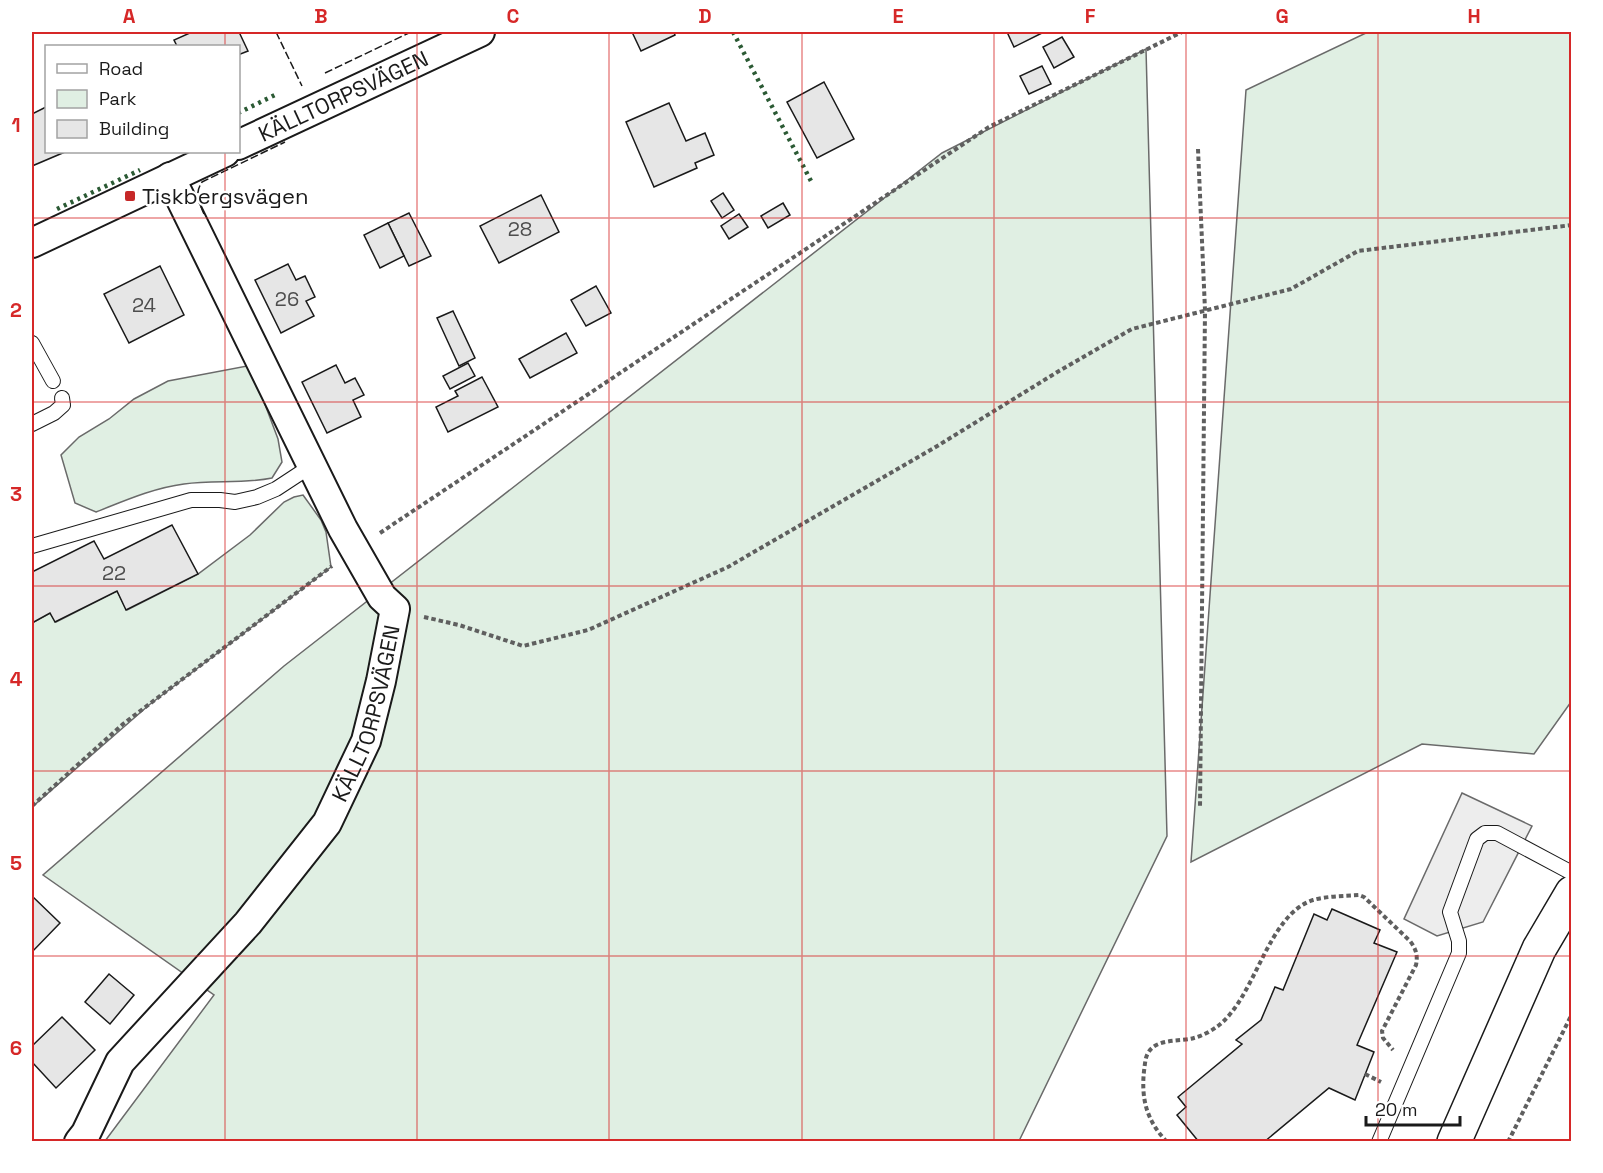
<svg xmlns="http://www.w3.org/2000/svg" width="1603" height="1173" font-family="'Space Grotesk',sans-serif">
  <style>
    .green { fill: #e0efe3; stroke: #6a6a6a; stroke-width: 1.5 }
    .parking { fill: #ededed; stroke: #6a6a6a; stroke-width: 1.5 }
    .building { fill: #e6e6e6; stroke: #1a1a1a; stroke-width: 1.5 }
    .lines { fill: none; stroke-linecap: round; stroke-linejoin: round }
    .service-casing { stroke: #1a1a1a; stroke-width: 16 }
    .minor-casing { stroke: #1a1a1a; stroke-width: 32 }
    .tertiary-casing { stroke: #1a1a1a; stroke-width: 36 }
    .path { stroke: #5f5f5f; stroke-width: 4; stroke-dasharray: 4.5 3; stroke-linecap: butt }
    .service { stroke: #fff; stroke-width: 14 }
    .minor { stroke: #fff; stroke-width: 28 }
    .tertiary { stroke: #fff; stroke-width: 33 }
    .hedge { stroke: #2b5a34; stroke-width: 4.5; stroke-dasharray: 3 4.5; stroke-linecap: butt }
    .fence { stroke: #1a1a1a; stroke-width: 1.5; stroke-dasharray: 8 3; stroke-linecap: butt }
    .grid { fill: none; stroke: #d62828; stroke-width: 1.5; stroke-opacity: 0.55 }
    .poi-dot { fill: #c62828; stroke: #fff; stroke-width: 2 }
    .labels { text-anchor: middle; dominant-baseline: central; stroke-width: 4.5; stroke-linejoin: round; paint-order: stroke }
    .number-label { font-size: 20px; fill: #4d4d4d }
    .street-label { font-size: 22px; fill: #1a1a1a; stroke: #fff }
    .poi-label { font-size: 22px; fill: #1a1a1a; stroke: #fff; text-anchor: start }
    .neatline { fill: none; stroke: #d62828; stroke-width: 2 }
    .grid-label { font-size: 20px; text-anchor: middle; font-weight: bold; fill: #d62828 }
  </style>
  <rect width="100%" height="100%" fill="#fff"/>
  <g class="green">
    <polygon points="1368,32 1571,32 1571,702 1534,754 1422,744 1191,862 1246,90"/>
    <polygon points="1146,49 1167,836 1019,1141 105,1141 214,995 43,875 284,666 942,153"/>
    <path d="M247 366 254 375 278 439 282 462 272 478C243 484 214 480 184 484 153 488 124 501 96 512L75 503 61 455 79 437 109 419 134 399 168 381Z"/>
    <polygon points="303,495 321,520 326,532 331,567 149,705 32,807 32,623 50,613 56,622 117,591 127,610 198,574 250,535 284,502 294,497"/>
  </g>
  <polygon class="parking" points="1462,793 1532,826 1483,922 1437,936 1404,919"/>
  <g class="building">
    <polygon points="192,32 239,32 248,51 238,55 238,46 177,46 174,40"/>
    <polygon points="632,32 674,32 675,35 641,51"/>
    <polygon points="1007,32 1044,32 1014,47"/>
    <polygon points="1062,37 1074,57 1054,68 1043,47"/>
    <polygon points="1042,66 1051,84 1029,94 1020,76"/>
    <polygon points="824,82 854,139 817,158 787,102"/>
    <polygon points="669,103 686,141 705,133 714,155 695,163 697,168 654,187 626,122"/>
    <polygon points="46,107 46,152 65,152 32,166 32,114"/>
    <polygon points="723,193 734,210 722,218 711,201"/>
    <polygon points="541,195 559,232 499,263 480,226"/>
    <polygon points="783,203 790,215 768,228 761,216"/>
    <polygon points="409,213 431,256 409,266 388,223"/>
    <polygon points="739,214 748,227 729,239 721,226"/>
    <polygon points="388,223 404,256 380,268 364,235"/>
    <polygon points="288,264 296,280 305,276 315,297 306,301 314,316 281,333 255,280"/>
    <polygon points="160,266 184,315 129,343 104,294"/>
    <polygon points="596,286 611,313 586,326 571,300"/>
    <polygon points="453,311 475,358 459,366 437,318"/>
    <polygon points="566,333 577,353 530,378 519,359"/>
    <polygon points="468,363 475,376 450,389 443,376"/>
    <polygon points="336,365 345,383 355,378 364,395 353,400 361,417 327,433 302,382"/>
    <polygon points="482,377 498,407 448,432 436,407 458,396 455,391"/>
    <polygon points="172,525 198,574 126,610 117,591 55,622 50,613 32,623 32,572 94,541 104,559"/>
    <polygon points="32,896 60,923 32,952"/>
    <polygon points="1332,909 1380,930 1374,943 1397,952 1357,1045 1374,1052 1355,1100 1329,1088 1264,1142 1199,1142 1177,1115 1186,1107 1178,1097 1242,1044 1236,1040 1261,1020 1275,987 1283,990 1314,914 1327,920"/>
    <polygon points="109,974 134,995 110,1024 85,1002"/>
    <polygon points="62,1017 95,1050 56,1088 32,1062 32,1046"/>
  </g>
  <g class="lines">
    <defs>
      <g id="service">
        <polyline points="32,343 53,381"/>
        <polyline points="32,424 54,413 63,405 62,398"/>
        <polyline points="32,546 191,500 220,500 235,502 257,497 276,489 311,466"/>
        <polyline points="1379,1142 1459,953 1459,941 1450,912 1477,839 1485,833 1497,833 1572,873"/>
      </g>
      <g id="minor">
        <path id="s1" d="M238 145 480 32"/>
        <polyline points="32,243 225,152"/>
        <path id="s2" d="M79 1142 86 1133 120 1062 248 923 327 823 366 741 381 681 395 609 382 597 343 529 170 177"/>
      </g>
      <polyline id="tertiary" points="1454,1142 1539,949 1572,893"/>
    </defs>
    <use href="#service" class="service-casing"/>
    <use href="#minor" class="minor-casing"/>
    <use href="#tertiary" class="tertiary-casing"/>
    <g class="path">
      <polyline points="1198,149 1205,310 1200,807"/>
      <polyline points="380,533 989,127 1182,32"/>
      <polyline points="424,617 459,625 523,646 588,630 728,567 934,448 1059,371 1132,329 1291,289 1358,251 1572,225"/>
      <polyline points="32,806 123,724 332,566"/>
      <polyline points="1365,1074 1381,1082"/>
      <path d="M1167 1142C1147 1121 1141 1100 1144 1071 1145 1065 1145 1058 1148 1053 1156 1038 1180 1042 1194 1038 1202 1036 1211 1031 1218 1026 1256 997 1267 915 1313 900 1327 896 1345 896 1359 895L1364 897 1410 941C1416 949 1418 955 1416 965L1382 1031 1383 1038 1393 1050"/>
      <polyline points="1508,1142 1572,1014"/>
    </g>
    <use href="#service" class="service"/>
    <use href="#minor" class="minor"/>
    <use href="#tertiary" class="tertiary"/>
    <g class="hedge">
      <polyline points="733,32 811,181"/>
      <polyline points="238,113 275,95"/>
      <polyline points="57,209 140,170"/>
    </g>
    <g class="fence">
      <polyline points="276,32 302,86"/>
      <polyline points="325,73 411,32"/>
      <path d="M204 214C199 202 194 194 202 182L285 142"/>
    </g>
  </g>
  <path class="grid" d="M225 32V46M417 32V1142M609 32V1142M802 32V1142M994 32V1142M1186 32V1142M1378 32V1142M225 152V1142M32 218H1572M32 402H1572M32 586H1572M32 771H1572M32 956H1572"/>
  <rect class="poi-dot" x="124" y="190" width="12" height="12" rx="3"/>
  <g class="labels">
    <g class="number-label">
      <text x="520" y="229">28</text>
      <text x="287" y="299">26</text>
      <text x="144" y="305">24</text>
      <text x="114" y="573">22</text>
    </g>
    <g class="street-label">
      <text stroke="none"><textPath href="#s1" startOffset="116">KÄLLTORPSVÄGEN</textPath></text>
      <text stroke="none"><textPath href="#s2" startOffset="524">KÄLLTORPSVÄGEN</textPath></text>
    </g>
    <g class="poi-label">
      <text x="142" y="196">Tiskbergsvägen</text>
    </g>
  </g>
  <rect width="1603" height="1173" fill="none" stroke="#ffffff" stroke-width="66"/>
  <rect x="45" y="45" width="195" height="108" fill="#ffffff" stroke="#a3a3a3" stroke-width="1.5"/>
  <rect x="57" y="64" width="30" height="9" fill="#ffffff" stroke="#a3a3a3" stroke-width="1.5"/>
  <text x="99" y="75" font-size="18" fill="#1a1a1a">Road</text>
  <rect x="57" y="90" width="30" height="18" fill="#e0efe3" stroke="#a3a3a3" stroke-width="1.5"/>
  <text x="99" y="105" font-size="18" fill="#1a1a1a">Park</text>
  <rect x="57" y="120" width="30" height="18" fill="#e6e6e6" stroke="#a3a3a3" stroke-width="1.5"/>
  <text x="99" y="135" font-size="18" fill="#1a1a1a">Building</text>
  <path d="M1366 1116v9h94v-9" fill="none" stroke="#1a1a1a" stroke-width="3"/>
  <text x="1375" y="1116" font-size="18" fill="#1a1a1a" stroke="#ffffff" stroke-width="4.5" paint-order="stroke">20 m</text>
  <rect x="33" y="33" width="1537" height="1107" class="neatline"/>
  <g class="grid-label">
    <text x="129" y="23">A</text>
    <text x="321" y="23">B</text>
    <text x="513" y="23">C</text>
    <text x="705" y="23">D</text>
    <text x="898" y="23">E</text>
    <text x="1090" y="23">F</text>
    <text x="1282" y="23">G</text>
    <text x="1474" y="23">H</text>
    <text x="16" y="132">1</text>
    <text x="16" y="317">2</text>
    <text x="16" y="501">3</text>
    <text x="16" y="686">4</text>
    <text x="16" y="870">5</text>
    <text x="16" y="1055">6</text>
  </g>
</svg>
